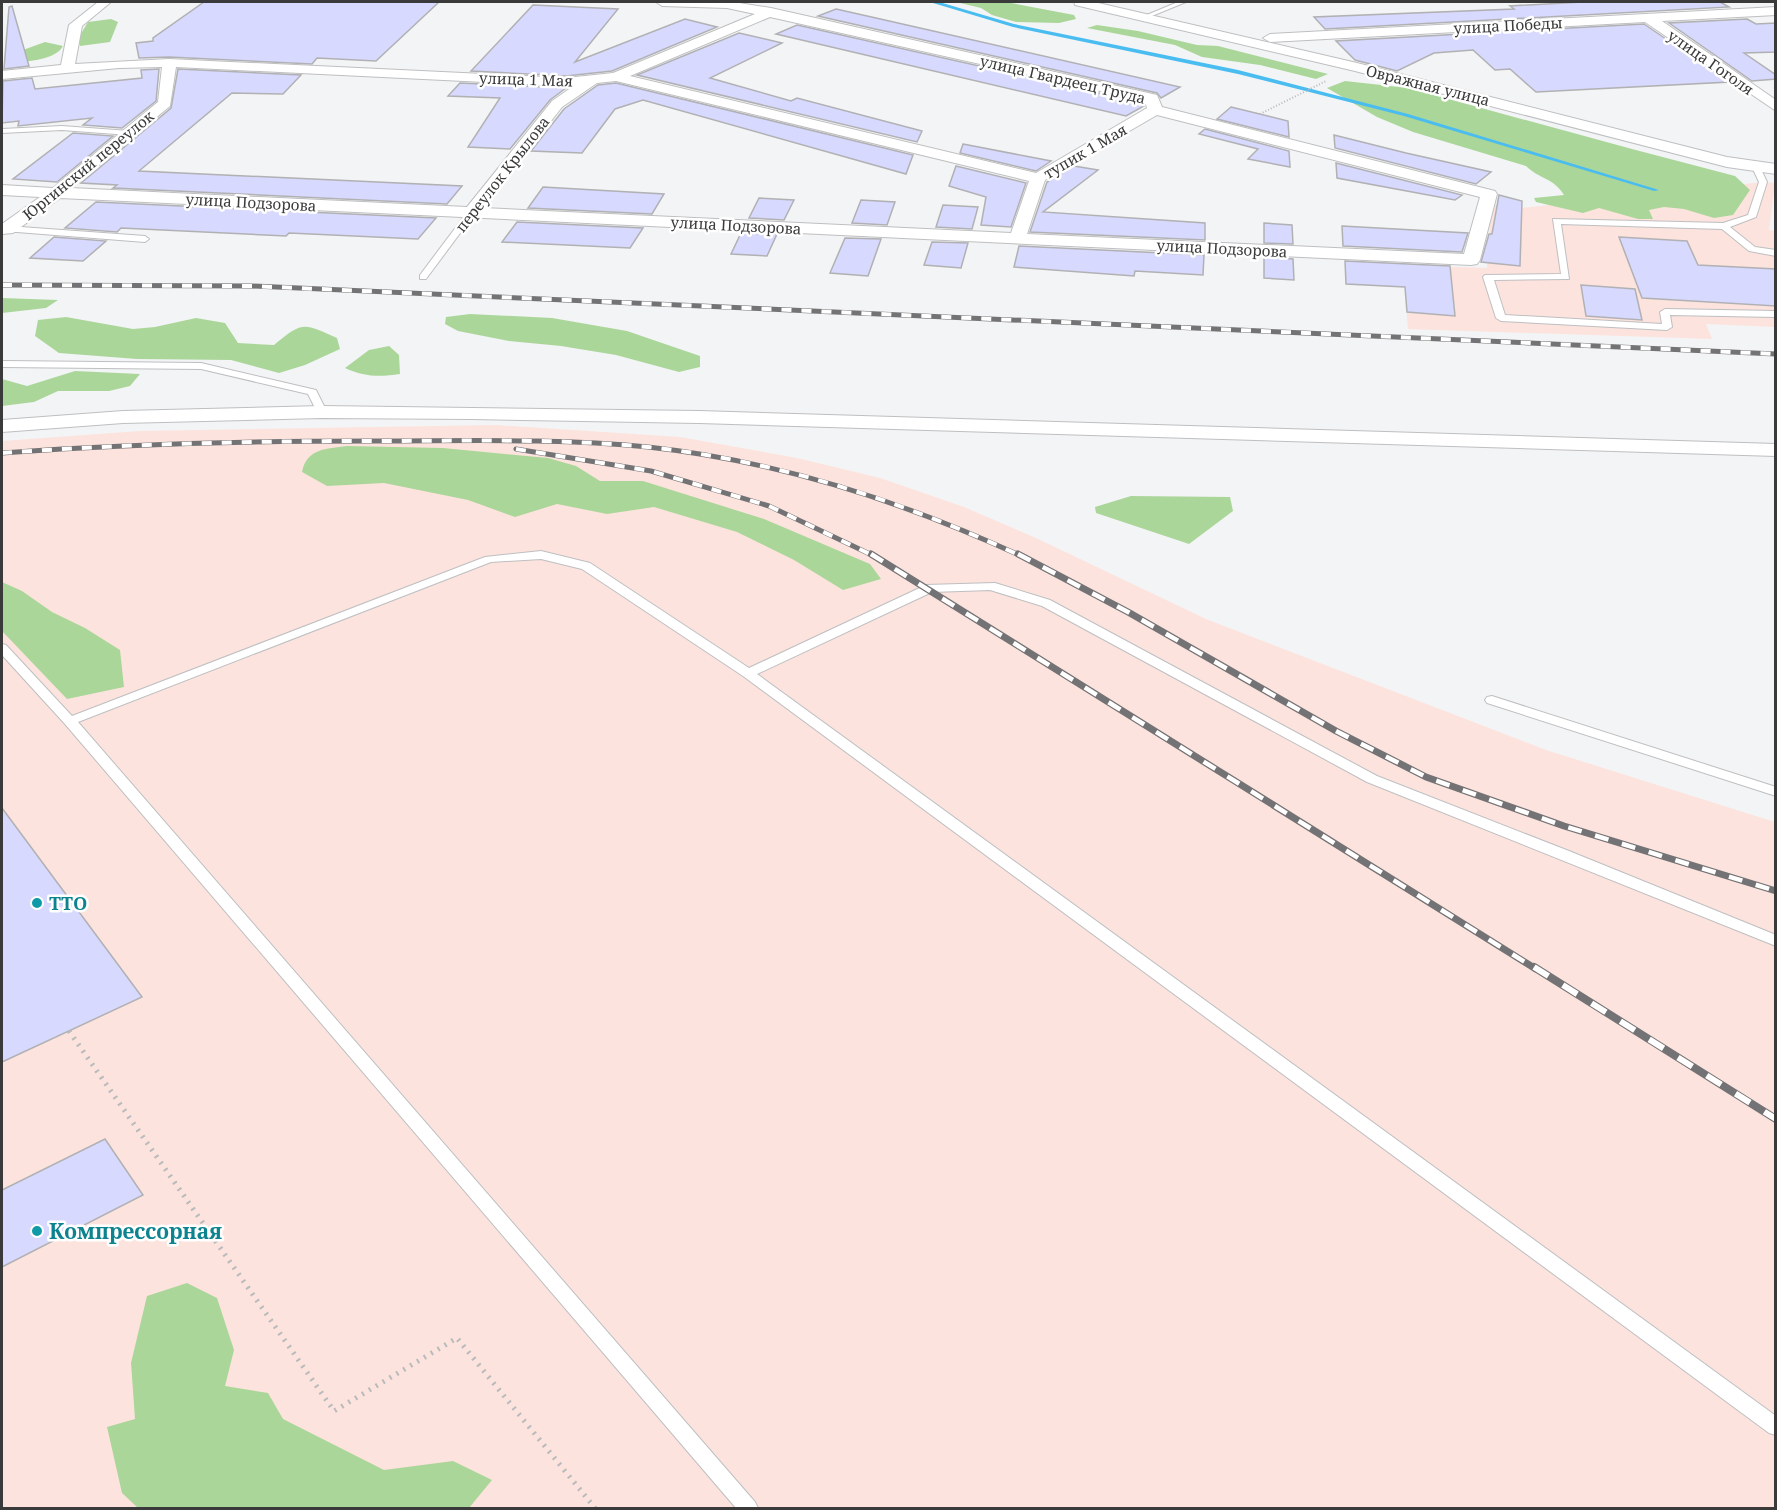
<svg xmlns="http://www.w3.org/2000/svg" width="1777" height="1510" font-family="'Noto Serif',serif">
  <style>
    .industrial { fill: #fde3dd }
    .green { fill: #abd699 }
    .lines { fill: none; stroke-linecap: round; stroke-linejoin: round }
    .stream { fill: #49bcf0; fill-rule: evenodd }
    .building { fill: #d7d9fe; stroke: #b1b1b4; stroke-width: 1.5 }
    .service-casing { stroke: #bebfc1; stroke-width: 2 }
    .minor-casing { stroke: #bebfc1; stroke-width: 2 }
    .path-far1 { stroke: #b9babc; stroke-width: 2; stroke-dasharray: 1 2; stroke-linecap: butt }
    .path { stroke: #b9babc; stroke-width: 5; stroke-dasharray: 2 6; stroke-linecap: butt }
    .service { fill: #fff; fill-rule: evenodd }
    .minor { fill: #fff; fill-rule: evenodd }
    .rail-far2-casing { stroke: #737375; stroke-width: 5 }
    .rail-far1-casing { stroke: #737375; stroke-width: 7 }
    .rail-casing { stroke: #737375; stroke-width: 8 }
    .rail-far2 { stroke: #fff; stroke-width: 4; stroke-dasharray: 10; stroke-linecap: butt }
    .rail-far1 { stroke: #fff; stroke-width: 4.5; stroke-dasharray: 14; stroke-linecap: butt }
    .rail { stroke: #fff; stroke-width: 6; stroke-dasharray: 17; stroke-linecap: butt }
    .culture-dot { fill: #0f9aa8; stroke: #fff; stroke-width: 2 }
    .labels { text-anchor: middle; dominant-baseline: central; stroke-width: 5; stroke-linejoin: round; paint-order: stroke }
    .far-street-label { font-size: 15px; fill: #3a3a3b; stroke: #fff }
    .culture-label { font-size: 18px; font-weight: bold; fill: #0d838f; stroke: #fff; text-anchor: start }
    .near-culture-label { font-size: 21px; font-weight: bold; fill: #0d838f; stroke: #fff; text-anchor: start }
  </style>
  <rect width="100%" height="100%" fill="#f3f4f6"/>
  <g class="industrial">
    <polygon points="1763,182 1775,183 1769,230 1775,231 1775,327 1706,324 1712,339 1408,329 1403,265 1487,268 1490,225 1494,205 1522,208"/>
    <polygon points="496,425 680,437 797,458 880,478 964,507 1036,538 1206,619 1546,750 1775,822 1775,1508 2,1508 2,441 140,431"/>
  </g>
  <g class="green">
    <polygon points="956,2 1006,2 1074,15 1076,19 1059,23 1016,22 992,15 981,8"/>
    <polygon points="111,19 118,22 110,42 80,46 79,37 88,22"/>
    <polygon points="1097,25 1138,31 1197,45 1218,46 1328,74 1316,79 1260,65 1202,57 1175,45 1087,28"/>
    <path d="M45 42 63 46C56 59 32 61 18 62L23 50Z"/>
    <path d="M1345 81 1408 88 1632 149 1735 176 1750 190 1733 215 1714 218 1684 209 1664 207 1649 210 1653 219H1638L1599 208 1583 213 1536 202 1534 198 1564 195C1554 178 1539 179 1526 166L1413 132 1377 117 1327 88Z"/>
    <polygon points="2,298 58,300 46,308 2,313"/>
    <polygon points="470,314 552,318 627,331 700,356 700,367 679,372 616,355 561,346 509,341 458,331 445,324 446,317"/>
    <path d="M66 317 133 329 155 327 196 318 225 323 238 343 274 345C303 321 303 323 337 338L340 349 305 365 279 373 231 360 137 359 59 353 35 336 38 320Z"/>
    <path d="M389 346 399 355 400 374C380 377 364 377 345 368L369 350Z"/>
    <polygon points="75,371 140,374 130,386 109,391 58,391 34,402 2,406 2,379 27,386"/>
    <path d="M347 446 443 448 548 458 576 466 600 481H643L764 519 870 564 881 579 843 590 794 560 737 532 654 507 607 514 557 504 515 517 468 500 384 483 327 486 302 472C307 448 326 449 347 446Z"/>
    <polygon points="1131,496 1230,497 1233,511 1189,544 1096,513 1095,507"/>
    <polygon points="2,582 22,591 52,612 85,628 120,650 124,687 67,699 2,631"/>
    <polygon points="187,1283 217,1298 234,1350 225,1386 268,1393 283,1419 384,1470 453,1461 492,1480 469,1508 138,1508 122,1493 107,1427 135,1419 131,1363 147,1296"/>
  </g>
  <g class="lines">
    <polygon class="stream" points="933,2 939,2 1014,24 1238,70 1408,114 1659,190 1654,191 1404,116 1238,74 1013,27 933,3"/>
  </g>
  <g class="building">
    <polygon points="204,2 439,2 376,61 317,58 312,64 169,57 139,58 136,43 153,41 153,38"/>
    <polygon points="1583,2 1720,2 1729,7 1325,29 1314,17 1514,9 1510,6"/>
    <polygon points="533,5 618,9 575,62 685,19 717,27 612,71 566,76 471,71"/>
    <polygon points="12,6 29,66 4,69 9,7"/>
    <polygon points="836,9 876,18 1180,87 1161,98 1157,93 818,16"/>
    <polygon points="1747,19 1756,24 1776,23 1776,52 1744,53 1776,75 1776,79 1752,81 1669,23"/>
    <polygon points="1644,24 1729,82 1536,92 1510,69 1495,70 1473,50 1434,53 1397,71 1355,60 1336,41"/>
    <polygon points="797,25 1143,103 1144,106 1126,116 776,34"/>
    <polygon points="739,33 782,43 710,78 791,101 797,98 922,131 917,142 637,75"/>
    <polygon points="159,69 156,101 122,128 83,125 92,118 18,126 19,121 2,123 3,81 32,78 35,89 142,78 141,70"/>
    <polygon points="178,69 301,75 283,94 232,93 139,171 462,186 447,204 113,188 117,185 81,183 171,108"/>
    <polygon points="460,83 566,88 550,100 510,149 468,147 500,98 448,96"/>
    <polygon points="616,83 913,155 906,174 643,100 615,109 582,153 531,151 564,109 598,85"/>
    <polygon points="1231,107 1288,121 1289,137 1217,119"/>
    <polygon points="1205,129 1289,151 1290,167 1248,159 1258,149 1199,134"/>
    <polygon points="73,133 113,136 57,182 13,179"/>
    <polygon points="1334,135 1406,153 1491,172 1476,184 1335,148"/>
    <polygon points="963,144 1051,161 1036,171 960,153"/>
    <polygon points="1336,163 1462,195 1455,200 1337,178"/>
    <polygon points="956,166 1026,183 1011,227 981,225 986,197 949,186"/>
    <polygon points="1074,166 1098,170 1043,212 1205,223 1205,240 1030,232 1047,182"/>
    <polygon points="543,187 664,194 652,214 528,208"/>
    <polygon points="1499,195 1522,201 1520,266 1481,262 1489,234 1492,234"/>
    <polygon points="759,198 794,200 784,220 749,218"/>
    <polygon points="861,200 895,202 887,225 852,223"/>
    <polygon points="96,202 436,218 418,239 289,233 286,236 121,228 117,232 65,228"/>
    <polygon points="943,205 978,207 972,229 936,227"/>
    <polygon points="517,222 643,228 630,248 502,242"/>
    <polygon points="1264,223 1292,225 1293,244 1264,243"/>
    <polygon points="1342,226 1468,233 1462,252 1343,246"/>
    <polygon points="741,233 777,234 767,256 731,254"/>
    <polygon points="54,237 106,241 83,261 30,258"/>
    <polygon points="1619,237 1687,241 1698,265 1776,269 1776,306 1642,298"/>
    <polygon points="845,238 881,239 868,276 830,273"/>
    <polygon points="932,242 968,243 961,268 924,265"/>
    <polygon points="1019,246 1204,255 1203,275 1135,271 1134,276 1014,267"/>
    <polygon points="1264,257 1293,259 1294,280 1264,278"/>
    <polygon points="1345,261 1450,266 1455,316 1407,312 1405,287 1346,284"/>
    <polygon points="1581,285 1635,289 1642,320 1586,316"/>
    <polygon points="2,808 142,997 2,1062"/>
    <polygon points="105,1139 143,1195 2,1267 2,1190"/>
  </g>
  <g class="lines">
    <defs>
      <g id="service">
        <polygon points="1178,2 1186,2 1147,18 1142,17"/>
        <polygon points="62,126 129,131 133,133 129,135 62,130 2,133 2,129"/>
        <polygon points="1753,165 1759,165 1767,182 1756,217 1730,227 1755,247 1776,250 1776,256 1749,251 1722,229 1561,224 1569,279 1494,280 1505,315 1662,324 1660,312 1665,309 1776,311 1776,317 1670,315 1672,327 1667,330 1501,321 1496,318 1483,277 1485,275 1561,274 1553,219 1723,223 1748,215 1759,182 1752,167"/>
        <polygon points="468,211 475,213 426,279 420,279 420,275"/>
        <polygon points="7,226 145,236 149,239 145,242 4,231 3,229"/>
        <polygon points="2,361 201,363 316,390 327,412 326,414 318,414 308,394 201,369 2,367"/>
        <polygon points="541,551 590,563 749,668 926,585 995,583 1050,600 1377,776 1569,851 1776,935 1776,946 1367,782 1042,606 990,590 932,592 757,674 1776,1416 1776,1435 1769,1433 743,676 582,569 541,559 491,562 78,722 755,1502 758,1508 736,1508 65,724 2,655 2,644 6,645 72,716 485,557"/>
        <polygon points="1492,696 1776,787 1776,796 1487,703 1485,700 1487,697"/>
      </g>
      <g id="minor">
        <path d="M98 2H111L82 26 75 64 169 59 566 78 613 73 755 14 727 8 662 6 656 2H733L771 8 1157 95 1162 107 1495 191 1497 194 1480 260 1477 264 1471 265 60 198 13 233 2 234V224L40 197 2 195V185L53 188 158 102 162 67 119 68 2 79V71L61 65 69 25ZM770 17 1145 101 1147 108 1036 173 630 76ZM176 67 566 86 575 85 552 101 467 207 71 188 170 106ZM616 81 1029 181 1011 233 483 208 562 107 597 83ZM1157 115 1480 197 1464 254 1027 234 1045 180Z"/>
        <polygon points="1074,2 1094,2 1357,63 1727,157 1776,164 1776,174 1727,167 1355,71 1075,5"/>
        <polygon points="1776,7 1776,15 1662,21 1776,100 1776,111 1645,22 1270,42 1263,38 1270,34"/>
        <polygon points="322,406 699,411 1776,444 1776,456 699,423 472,419 322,418 123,423 2,432 2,420 123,411"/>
      </g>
    </defs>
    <use href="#service" class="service-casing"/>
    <use href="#minor" class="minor-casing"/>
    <polyline class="path-far1" points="1260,114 1326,81"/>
    <polyline class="path" points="69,1031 334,1411 457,1338 595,1508"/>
    <use href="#service" class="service"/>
    <use href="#minor" class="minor"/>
    <defs>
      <g id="rail-far2">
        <polyline points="2,285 252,286 1776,354"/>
        <polyline points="516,449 651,471 769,506 874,556"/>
        <path d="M2 453C125 444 248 441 372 441 464 441 556 438 648 447 779 461 902 501 1021 556"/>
      </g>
      <g id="rail-far1">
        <polyline points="871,554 1536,969"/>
        <polyline points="1018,554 1128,612 1336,731 1426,777 1564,826 1776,891"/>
      </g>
      <polyline id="rail" points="1534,967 1776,1119"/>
    </defs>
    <use href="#rail-far2" class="rail-far2-casing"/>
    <use href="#rail-far1" class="rail-far1-casing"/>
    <use href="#rail" class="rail-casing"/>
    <use href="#rail-far2" class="rail-far2"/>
    <use href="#rail-far1" class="rail-far1"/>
    <use href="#rail" class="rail"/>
  </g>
  <g class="culture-dot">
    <circle cx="37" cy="903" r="6"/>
    <circle cx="37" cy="1231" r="6"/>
  </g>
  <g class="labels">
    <g class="far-street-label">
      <text transform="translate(1508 25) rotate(-3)">улица Победы</text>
      <text transform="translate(1711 62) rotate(35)">улица Гоголя</text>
      <text transform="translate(526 79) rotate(2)">улица 1 Мая</text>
      <text transform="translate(1063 79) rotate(13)">улица Гвардеец Труда</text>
      <text transform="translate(1428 85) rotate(14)">Овражная улица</text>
      <text transform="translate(1085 151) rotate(-30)">тупик 1 Мая</text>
      <text transform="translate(88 165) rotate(-39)">Юргинский переулок</text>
      <text transform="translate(502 174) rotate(-52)">переулок Крылова</text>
      <text transform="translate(251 202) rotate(3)">улица Подзорова</text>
      <text transform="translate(736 225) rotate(3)">улица Подзорова</text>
      <text transform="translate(1222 248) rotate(3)">улица Подзорова</text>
    </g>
    <g class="culture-label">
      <text x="49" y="903">ТТО</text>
    </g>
    <g class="near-culture-label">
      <text x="49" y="1231">Компрессорная</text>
    </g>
  </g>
  <rect width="1777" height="1510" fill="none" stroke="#3a3a3b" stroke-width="6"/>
</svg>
